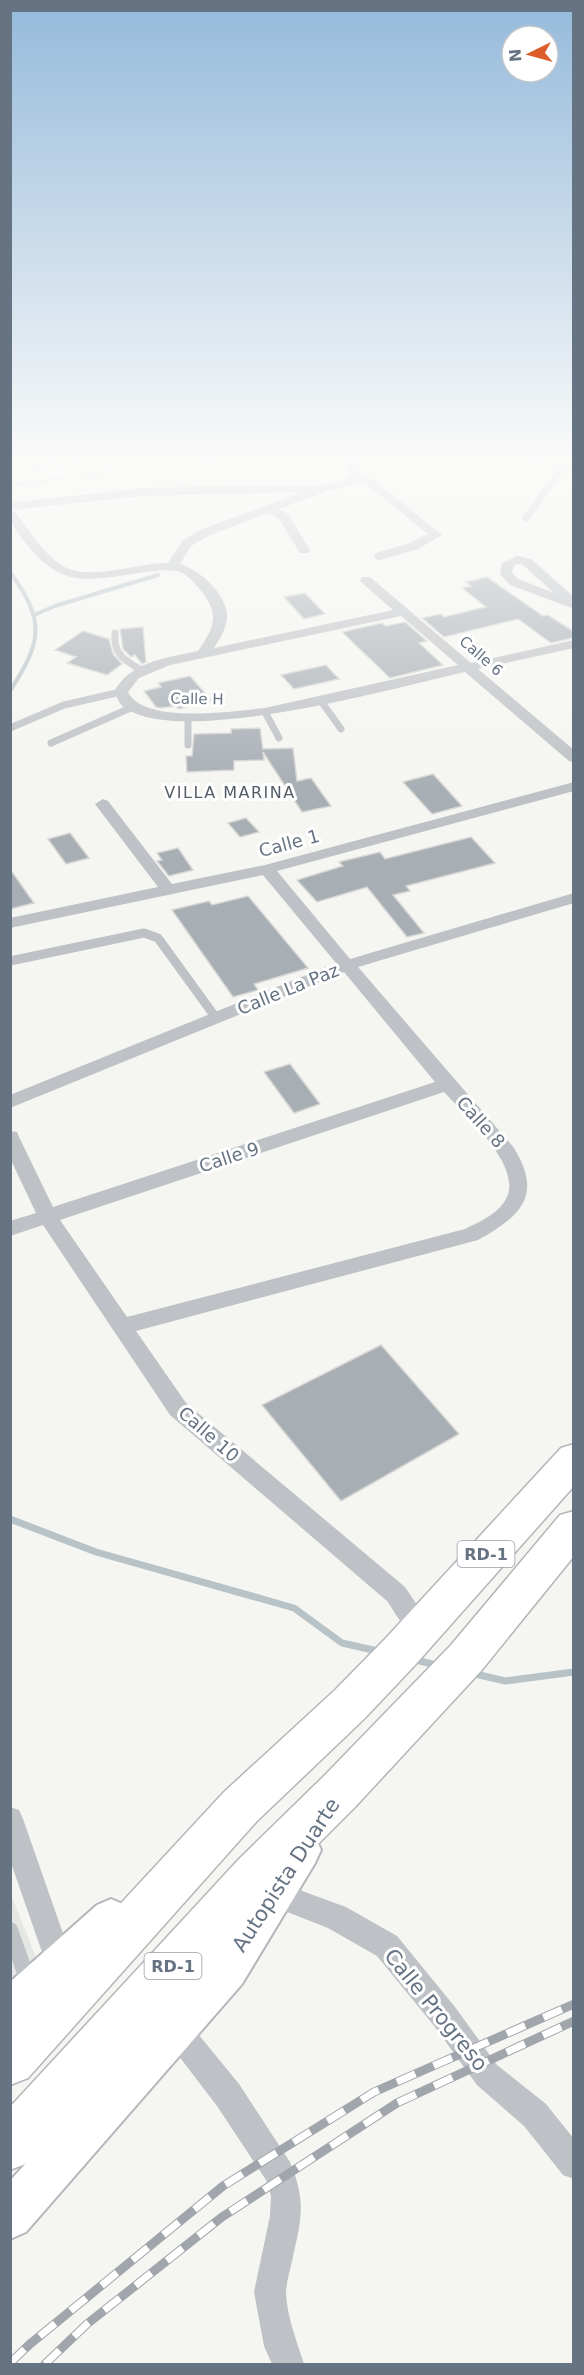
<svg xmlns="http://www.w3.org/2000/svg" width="584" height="2375" font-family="'DejaVu Sans',sans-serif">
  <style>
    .built { fill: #e5e7e5 }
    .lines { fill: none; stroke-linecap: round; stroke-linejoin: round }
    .stream-far1 { stroke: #b8c3c8; stroke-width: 4 }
    .stream { stroke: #b8c3c8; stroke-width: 7 }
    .building { fill: #a7aeb4; stroke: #d6d6d4; stroke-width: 1.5 }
    .secondary-casing { stroke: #b3b7bc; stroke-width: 4 }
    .primary-casing { stroke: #b1b5b9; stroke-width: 2 }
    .highway-casing { stroke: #b3b6b9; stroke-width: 3 }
    .lane-far2 { stroke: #bec1c5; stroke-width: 7 }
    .lane-far1 { stroke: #bec1c5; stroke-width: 9 }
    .lane { stroke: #bec1c5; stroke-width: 16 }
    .street { fill: #bec1c5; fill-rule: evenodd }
    .secondary { fill: #fff; fill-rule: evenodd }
    .primary { fill: #fff; fill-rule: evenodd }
    .highway { fill: #fff; fill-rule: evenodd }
    .rail-casing { stroke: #a1a6ac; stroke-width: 9 }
    .rail { stroke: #fff; stroke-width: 7; stroke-dasharray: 20; stroke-linecap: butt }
    .labels { text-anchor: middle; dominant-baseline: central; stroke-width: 6; stroke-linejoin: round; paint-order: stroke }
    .far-street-label { font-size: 15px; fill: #657382; stroke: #fff }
    .far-neighbourhood-label { font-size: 16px; letter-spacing: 1.5px; fill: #535d67; stroke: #fff }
    .shield { fill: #fff; stroke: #939da8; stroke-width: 1.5 }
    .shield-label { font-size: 16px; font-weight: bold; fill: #657382 }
    .street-label { font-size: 18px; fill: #657382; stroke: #fff }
    .near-street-label { font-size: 21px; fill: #657382; stroke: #fff }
  </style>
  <rect width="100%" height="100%" fill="#f5f5f1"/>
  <polygon class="built" points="10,1892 37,1960 10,1986"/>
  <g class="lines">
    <g class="stream-far1">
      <path d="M10 572C46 622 42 641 10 691"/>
      <polyline points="34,615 55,606 158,575"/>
    </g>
    <g class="stream">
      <polyline points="10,1519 96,1552 294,1608 342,1643 382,1652"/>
      <polyline points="412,1659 440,1666"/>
      <polyline points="471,1673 505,1681 574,1672"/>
    </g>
  </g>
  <g class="building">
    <polygon points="487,577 543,616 548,615 573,631 573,638 551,643 518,619 444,637 422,618 441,614 444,617 486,607 462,588 471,586 466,582"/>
    <polygon points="305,593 325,614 304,619 284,597"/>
    <polygon points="405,622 427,641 419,643 443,665 390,678 342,632 382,623 386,626"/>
    <polygon points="143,627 146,662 142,664 135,655 131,657 123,649 120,629"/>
    <polygon points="83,631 109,639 113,654 122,664 107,675 67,663 76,657 55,650"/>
    <polygon points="326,665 339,679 294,689 281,675"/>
    <polygon points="190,676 212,701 178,709 176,706 161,708 156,707 144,691 161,687 158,683"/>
    <polygon points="260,728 263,749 293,748 297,781 311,778 331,806 302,812 263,752 264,760 234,761 234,770 187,772 186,756 192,756 194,734 231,733 231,729"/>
    <polygon points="433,774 462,806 432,814 403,782"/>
    <polygon points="246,818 259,832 240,837 228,823"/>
    <polygon points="70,833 89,858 66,864 48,839"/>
    <polygon points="471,837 495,863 406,886 410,891 393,895 424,933 407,937 367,887 317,902 297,880 343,866 339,862 380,852 385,859"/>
    <polygon points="178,848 193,870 169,876 157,861 162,860 157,853"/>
    <polygon points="10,869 34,903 10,909"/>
    <polygon points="248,896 308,968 254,984 258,990 233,997 172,910 209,901 212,905"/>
    <polygon points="290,1064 320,1104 294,1113 264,1072"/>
    <polygon points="381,1345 459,1434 341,1501 262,1405"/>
  </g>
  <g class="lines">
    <defs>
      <g id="secondary">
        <polygon points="35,456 58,456 56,459 10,476 10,465"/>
        <polygon points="521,456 574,456 574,465 529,461"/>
        <polygon points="301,1831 315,1837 321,1850 315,1863 242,1984 26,2232 10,2239 10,2181 212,1954 287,1837"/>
        <polygon points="111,1899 125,1905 131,1919 125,1933 25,2026 10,2032 10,1982 97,1905"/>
      </g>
      <polygon id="primary" points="151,456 228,456 225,460 219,461 107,471 10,485 10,473 107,459"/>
      <g id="highway">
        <polygon points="574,1444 574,1486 416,1664 365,1718 256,1822 28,2078 10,2085 10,2023 224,1792 335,1690 386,1638 561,1448"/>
        <polygon points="574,1511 574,1556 481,1671 356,1806 271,1891 28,2163 10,2170 10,2107 239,1859 324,1776 451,1645 560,1515"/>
      </g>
    </defs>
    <use href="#secondary" class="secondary-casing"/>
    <use href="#primary" class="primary-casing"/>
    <use href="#highway" class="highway-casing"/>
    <g class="lane-far2">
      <polyline points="526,518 569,459"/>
      <path d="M115 633C113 654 124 660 141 670"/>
      <polyline points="321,701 341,729"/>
      <polyline points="265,712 279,738"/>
      <polyline points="188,717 188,745"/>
      <polyline points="10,728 64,705 121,692"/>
      <polyline points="51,743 135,706"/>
    </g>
    <polyline class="lane-far1" points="10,961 144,933 158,938 216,1018"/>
    <polyline class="lane" points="10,1930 28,1981"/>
    <g class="street">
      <path d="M343 456H355L360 474 374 480 442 535 418 549 380 560 376 559 374 556 376 553 410 543 428 534 366 484 357 481 352 485 327 491 279 509 288 514 310 550 308 553H300L279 519 269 513 210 535 191 546 180 564C200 570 228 595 227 618 226 629 220 639 214 648L393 610 362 583 360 580 362 577H370L471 663 574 640V648L478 669 574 750V762L569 761 465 672C397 687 179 749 124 707 119 704 117 697 114 692 130 661 167 658 198 651 217 624 219 612 198 587 192 580 186 573 176 571 164 569 151 571 139 573 90 580 63 589 28 546 19 534 10 526 10 511H14C29 530 43 554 63 566 88 582 140 562 168 563L182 541 202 529 303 492 142 496 10 510V503L142 488 324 485 344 480 349 475ZM401 616 458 665 265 708C234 711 144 725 128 692L139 678 170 665Z"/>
      <path d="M517 556 531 559 574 597V609L510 585 500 574 502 563ZM518 564 523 565 554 593 518 579 512 573 514 565Z"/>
      <path d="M574 782V791L277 871 350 959 574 893V903L358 967 514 1148C543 1196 521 1216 478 1240L136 1331 186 1403 405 1587 432 1627 429 1635C408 1642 398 1616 387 1601L170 1415 43 1225 10 1236V1221L36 1213 10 1158V1131L17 1132 19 1137 53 1207 435 1082 344 972 10 1108V1095L336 963 263 875 10 928V918L158 887 95 804 103 799 108 801 172 884 265 865ZM444 1092C464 1114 524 1166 506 1199 498 1214 479 1222 465 1229L127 1317 60 1220Z"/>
      <polygon points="10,1807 19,1810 23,1819 74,1965 70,1975 60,1979 50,1975 10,1860"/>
      <polygon points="272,1880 346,1907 397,1936 455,2007 497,2065 546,2104 574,2139 574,2179 563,2175 524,2126 477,2085 435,2027 377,1956 328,1928 262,1902 258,1893 262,1884"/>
      <path d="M175 2014 185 2018 239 2084 290 2162C307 2203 301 2220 292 2261 290 2271 286 2283 286 2293 287 2317 297 2342 304 2364H272L264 2346 254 2292 270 2216 271 2196 266 2180 217 2106 165 2038 161 2028 165 2018Z"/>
    </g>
    <use href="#secondary" class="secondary"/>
    <use href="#primary" class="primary"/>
    <use href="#highway" class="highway"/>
    <defs>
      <g id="rail">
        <polyline points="10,2363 30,2344 223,2186 374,2092 574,2004"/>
        <polyline points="45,2364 87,2324 222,2217 397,2103 574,2021"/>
      </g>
    </defs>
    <use href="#rail" class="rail-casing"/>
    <use href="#rail" class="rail"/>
  </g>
  <linearGradient id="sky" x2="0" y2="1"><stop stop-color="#95badb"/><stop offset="0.58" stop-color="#fafaf9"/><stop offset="1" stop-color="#fafaf9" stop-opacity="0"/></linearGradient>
  <rect width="584" height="789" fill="url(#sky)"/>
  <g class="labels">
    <g class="far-street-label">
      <text transform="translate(481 656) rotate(41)">Calle 6</text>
      <text transform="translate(197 699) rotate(1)">Calle H</text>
    </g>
    <g class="far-neighbourhood-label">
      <text x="230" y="792">VILLA MARINA</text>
    </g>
    <g class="shield">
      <rect x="457.5" y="1541" width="57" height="26" rx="4.5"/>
      <rect x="144.5" y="1953" width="57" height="26" rx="4.5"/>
    </g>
    <g class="shield-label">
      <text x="486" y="1554">RD-1</text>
      <text x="173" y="1966">RD-1</text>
    </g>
    <g class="street-label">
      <text transform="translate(289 843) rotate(-15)">Calle 1</text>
      <text transform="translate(288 989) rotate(-22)">Calle La Paz</text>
      <text transform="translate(481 1122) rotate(48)">Calle 8</text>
      <text transform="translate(229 1157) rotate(-18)">Calle 9</text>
      <text transform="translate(209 1434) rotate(41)">Calle 10</text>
    </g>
    <g class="near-street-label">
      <text transform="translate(286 1875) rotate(-57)">Autopista Duarte</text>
      <text transform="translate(436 2010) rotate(51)">Calle Progreso</text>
    </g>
  </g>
  <rect width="584" height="2375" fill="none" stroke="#657382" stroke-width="24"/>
  <g transform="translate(530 54) rotate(265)"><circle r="28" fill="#ffffff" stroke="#c1c7cd" stroke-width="1.5"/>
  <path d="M0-4.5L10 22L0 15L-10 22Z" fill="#dc5d2a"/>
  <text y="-9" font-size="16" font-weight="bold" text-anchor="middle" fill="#657382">N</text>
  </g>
</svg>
